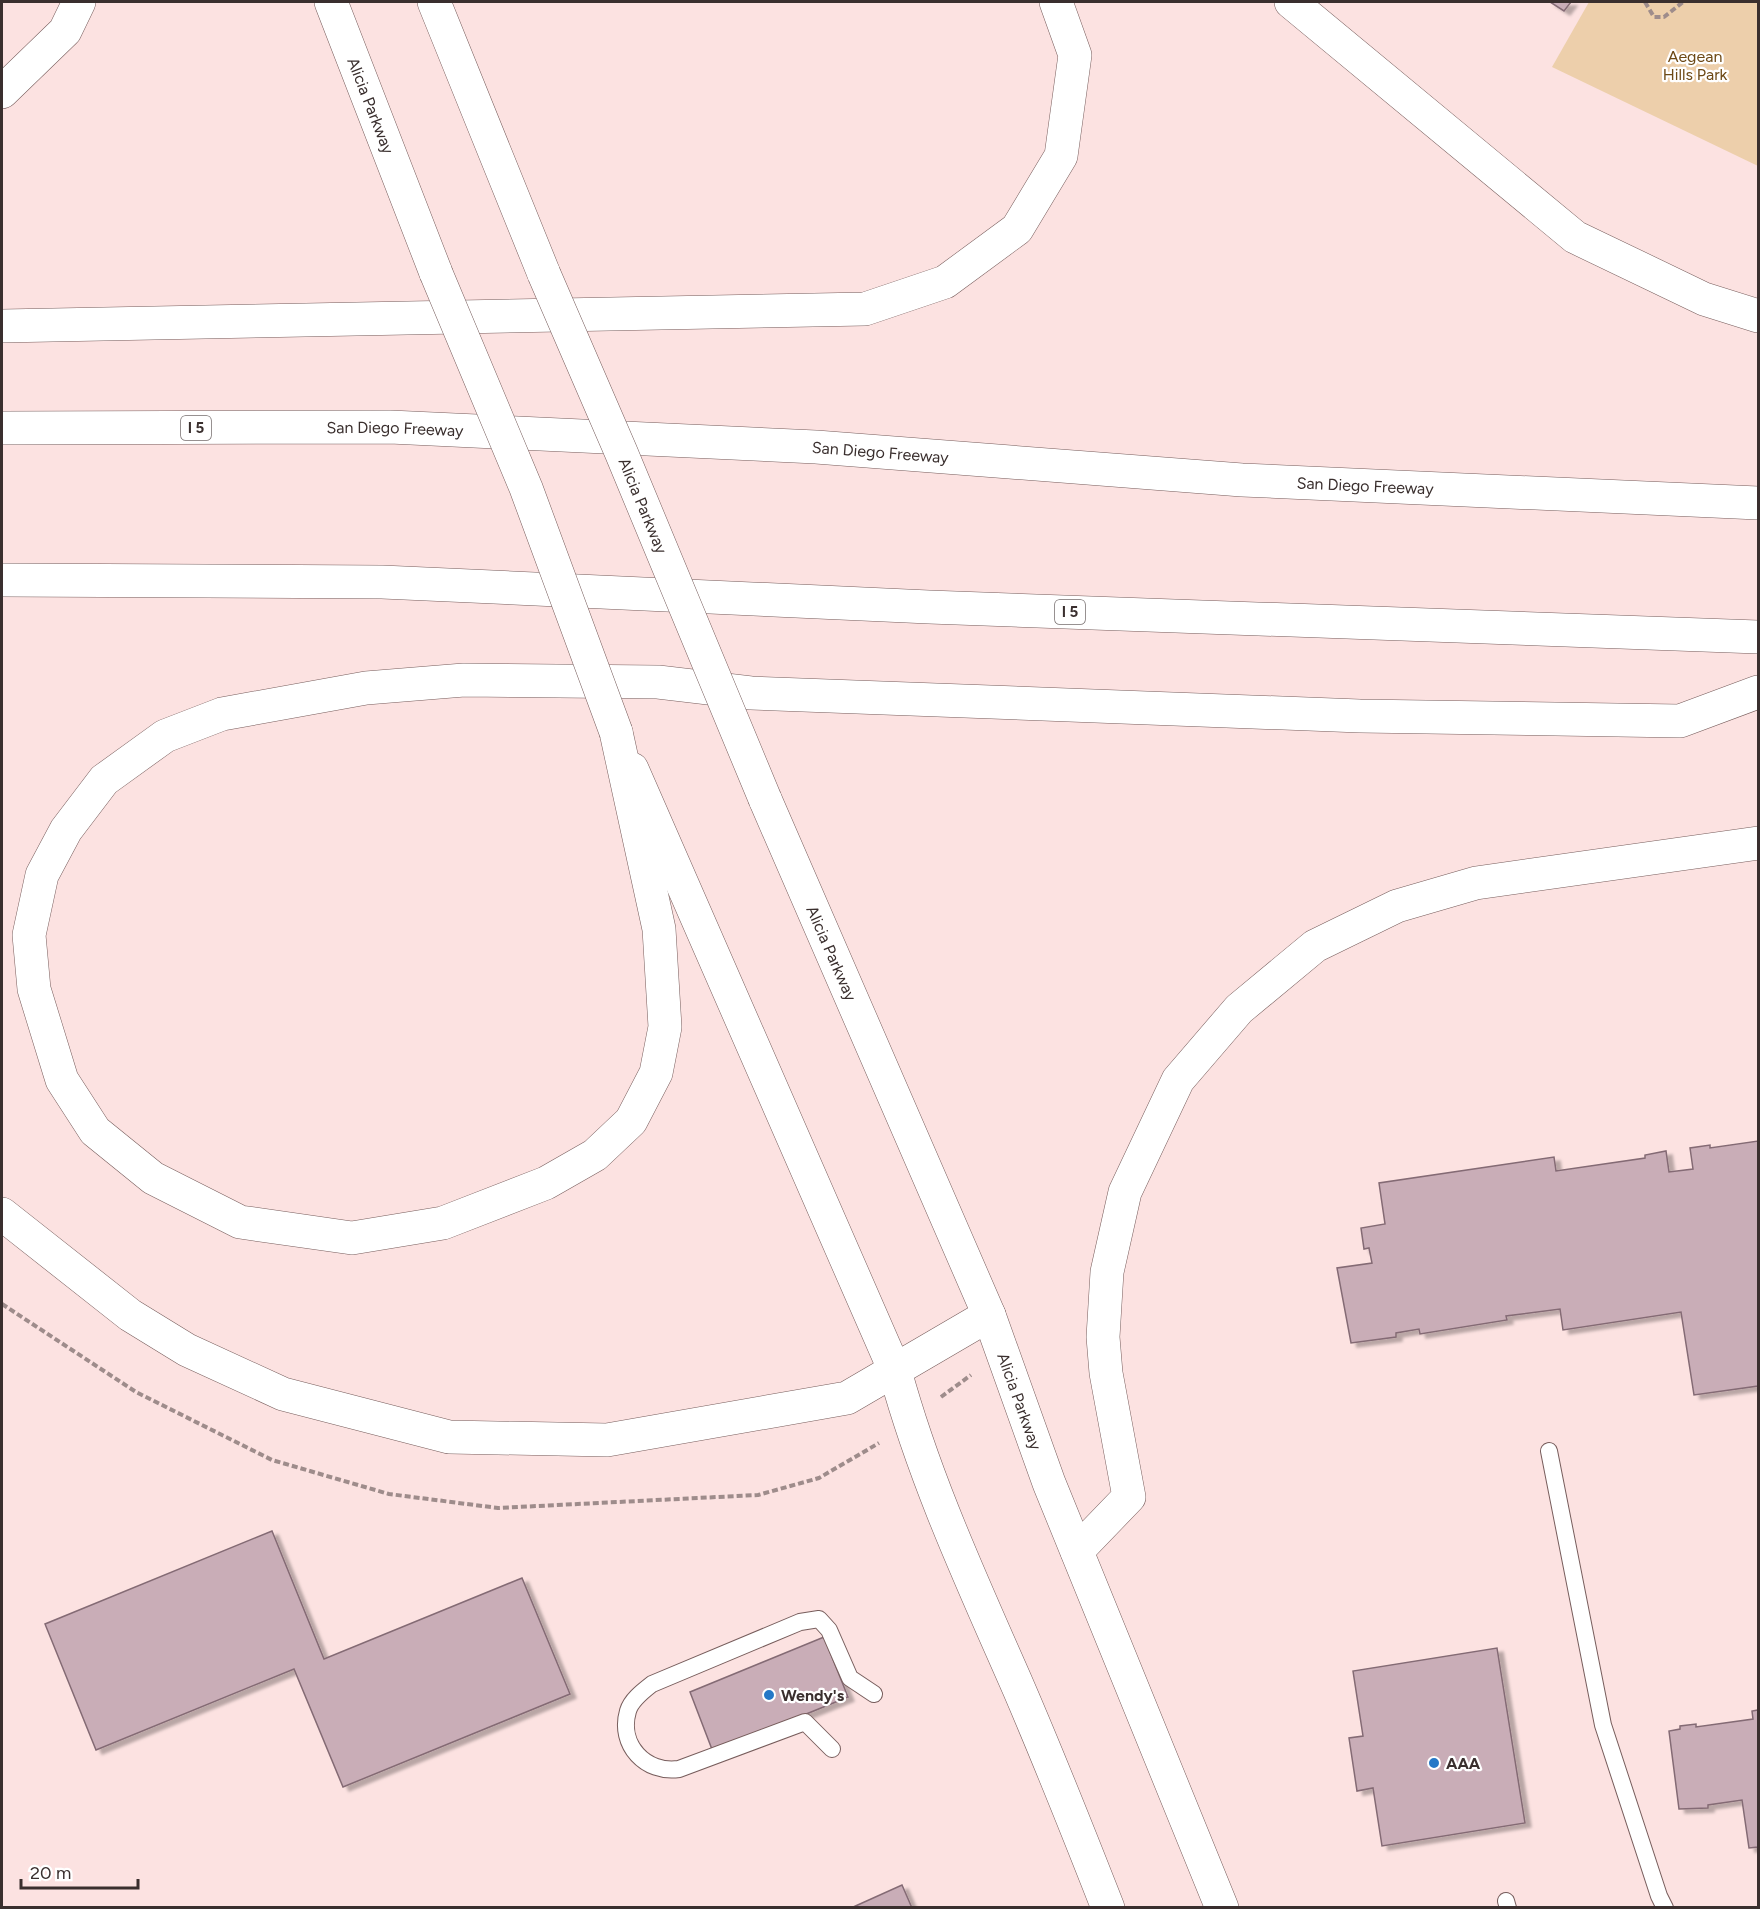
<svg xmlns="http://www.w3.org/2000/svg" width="1760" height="1909" font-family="Figtree,sans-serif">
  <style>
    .green { fill: #edcfab }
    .building { fill: #c9adb7; stroke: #846b74; stroke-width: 1.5; filter: url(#shadow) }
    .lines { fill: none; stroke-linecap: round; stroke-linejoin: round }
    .lane-casing { stroke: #775d5c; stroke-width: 18 }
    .primary-casing { stroke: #775d5c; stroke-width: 34 }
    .highway-casing { stroke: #775d5c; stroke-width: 34 }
    .path { stroke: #9e8c8b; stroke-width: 4; stroke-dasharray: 6 3; stroke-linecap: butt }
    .lane { stroke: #fff; stroke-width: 16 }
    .primary { stroke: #fff; stroke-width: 33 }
    .highway { stroke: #fff; stroke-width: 33 }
    .primary-bridge-casing { stroke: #775d5c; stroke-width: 34; stroke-linecap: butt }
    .primary-bridge { stroke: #fff; stroke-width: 33 }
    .poi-dot { fill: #2478c7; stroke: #fff; stroke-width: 2 }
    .labels { text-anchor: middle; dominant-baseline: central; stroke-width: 4.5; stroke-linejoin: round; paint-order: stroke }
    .shield { fill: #fff; stroke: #756d6d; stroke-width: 1.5 }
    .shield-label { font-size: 15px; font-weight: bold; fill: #3a2f2e }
    .park-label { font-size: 16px; fill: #6d4915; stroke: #fff }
    .street-label { font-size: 16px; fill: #3a2f2e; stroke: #fff }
    .poi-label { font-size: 16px; font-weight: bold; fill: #3a2f2e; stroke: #fff; text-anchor: start }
  </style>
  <defs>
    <filter id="shadow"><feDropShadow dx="6" dy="4" stdDeviation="1.5" flood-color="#0004"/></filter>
  </defs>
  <rect width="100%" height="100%" fill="#fce2e1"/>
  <polygon class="green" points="1589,2 1758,2 1758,166 1552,67"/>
  <g class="building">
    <polygon points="1550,2 1571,2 1564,11"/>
    <polygon points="1758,1141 1758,1386 1694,1395 1681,1312 1563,1330 1560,1309 1506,1316 1507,1320 1420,1334 1419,1329 1396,1333 1396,1337 1351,1343 1337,1268 1372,1263 1369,1248 1364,1249 1361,1228 1385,1224 1379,1183 1554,1157 1556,1171 1645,1158 1645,1155 1666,1151 1669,1172 1693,1169 1690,1148 1710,1145 1710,1148"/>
    <polygon points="272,1531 324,1659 522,1578 570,1694 343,1787 294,1669 96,1750 45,1624"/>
    <polygon points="824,1637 848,1697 713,1752 690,1692"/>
    <polygon points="1497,1648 1525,1823 1382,1846 1373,1788 1357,1791 1349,1738 1363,1736 1353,1671"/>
    <polygon points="1758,1710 1758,1847 1749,1848 1742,1800 1708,1805 1708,1808 1679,1809 1669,1731 1680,1729 1680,1726 1696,1724 1696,1727 1753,1719 1752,1711"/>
    <polygon points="902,1885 912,1908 851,1908"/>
  </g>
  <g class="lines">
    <defs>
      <g id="lane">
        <polyline points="1549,1451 1603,1725 1659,1896 1665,1908"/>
        <path d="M832 1749 805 1722 679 1769C646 1774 618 1745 628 1711 631 1700 643 1691 652 1684L800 1622 819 1619 829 1630 850 1678 874 1694"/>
        <polyline points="1506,1901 1508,1908"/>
      </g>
      <g id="primary">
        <path id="s1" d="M331 2 436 273"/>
        <polyline points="434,2 544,274"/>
        <path d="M632 769 895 1371C925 1481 973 1584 1019 1689 1050 1761 1079 1834 1108 1908"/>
        <path id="s2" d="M765 799 989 1315 1049 1483 1222 1908"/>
      </g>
      <g id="highway">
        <polyline points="1291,2 1575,237 1704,299 1758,316"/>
        <polyline points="2,92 65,31 79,2"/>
        <polyline points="2,326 865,309 945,282 1017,229 1061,156 1075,55 1056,2"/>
        <path id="s3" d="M2 428 390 427 816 447 1242 480 1758 503"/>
        <polyline points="2,580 382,582 929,607 1758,637"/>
        <polyline points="616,732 659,929 665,1027 656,1073 631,1121 595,1155 546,1183 443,1223 352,1238 240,1222 153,1178 95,1131 62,1080 34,989 29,935 42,875 66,830 104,780 165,736 222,714 366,688 464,680 658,682 751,693 1360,716 1680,721 1758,692"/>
        <polyline points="2,1214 130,1315 187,1350 283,1394 449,1437 607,1440 847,1398 989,1315"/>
        <polyline points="1077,1551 1129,1497 1106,1373 1103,1337 1107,1272 1125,1192 1178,1080 1239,1009 1315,946 1397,906 1476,883 1758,843"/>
      </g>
    </defs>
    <use href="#lane" class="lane-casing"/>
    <use href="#primary" class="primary-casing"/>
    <use href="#highway" class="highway-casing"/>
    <g class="path">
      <polyline points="1645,2 1654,17 1664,17 1683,2"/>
      <polyline points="2,1304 136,1392 272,1460 389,1494 498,1508 758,1495 819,1478 879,1443"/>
      <polyline points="941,1397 971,1375"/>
    </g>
    <use href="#lane" class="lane"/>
    <use href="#primary" class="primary"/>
    <use href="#highway" class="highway"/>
    <defs>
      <g id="primary-bridge">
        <polyline points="436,273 526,488 616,732"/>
        <path id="s4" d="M544 274 621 452 765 799"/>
      </g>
    </defs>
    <use href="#primary-bridge" class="primary-bridge-casing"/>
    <use href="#primary-bridge" class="primary-bridge"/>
  </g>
  <g class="poi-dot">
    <circle cx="769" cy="1695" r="6"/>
    <circle cx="1434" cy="1763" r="6"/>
  </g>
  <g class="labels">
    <g class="shield">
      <rect x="181" y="416" width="30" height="24" rx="4.5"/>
      <rect x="1055" y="600" width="30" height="24" rx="4.5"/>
    </g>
    <g class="shield-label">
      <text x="196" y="428">I 5</text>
      <text x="1070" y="612">I 5</text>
    </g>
    <g class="park-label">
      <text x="1695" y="56">Aegean<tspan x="1695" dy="18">Hills Park</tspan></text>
    </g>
    <g class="street-label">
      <text stroke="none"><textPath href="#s1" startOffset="111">Alicia Parkway</textPath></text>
      <text stroke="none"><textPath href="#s3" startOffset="393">San Diego Freeway</textPath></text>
      <text stroke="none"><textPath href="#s3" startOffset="879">San Diego Freeway</textPath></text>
      <text stroke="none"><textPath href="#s3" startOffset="1365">San Diego Freeway</textPath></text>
      <text stroke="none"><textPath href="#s4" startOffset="252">Alicia Parkway</textPath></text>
      <text stroke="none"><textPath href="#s2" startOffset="168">Alicia Parkway</textPath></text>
      <text stroke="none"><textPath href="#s2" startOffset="654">Alicia Parkway</textPath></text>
    </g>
    <g class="poi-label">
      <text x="781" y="1695">Wendy's</text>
      <text x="1446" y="1763">AAA</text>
    </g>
  </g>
  <rect width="1760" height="1909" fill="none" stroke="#3a2f2e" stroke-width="6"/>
  <path d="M21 1879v9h117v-9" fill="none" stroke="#3a2f2e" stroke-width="3"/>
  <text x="30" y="1879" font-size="18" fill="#3a2f2e" stroke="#ffffff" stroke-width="4.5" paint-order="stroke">20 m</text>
</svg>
